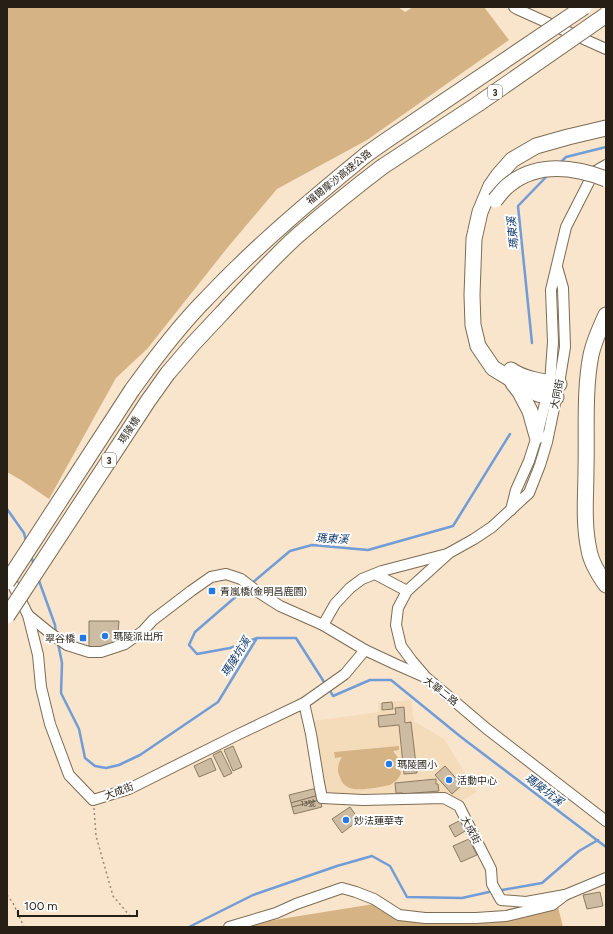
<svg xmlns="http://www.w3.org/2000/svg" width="613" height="934" font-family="Figtree,'Noto Sans TC',sans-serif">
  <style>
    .built { fill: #f4dcbb }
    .green { fill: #d5b385 }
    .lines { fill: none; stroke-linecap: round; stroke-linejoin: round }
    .stream { stroke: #719cd7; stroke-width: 2.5 }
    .building { fill: #cdbba2; stroke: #8b7a62 }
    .minor-casing { stroke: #7c6c54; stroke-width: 12 }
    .highway-casing { stroke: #7c6c54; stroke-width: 17 }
    .path { stroke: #978a77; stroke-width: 1.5; stroke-dasharray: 2 3; stroke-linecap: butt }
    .minor { stroke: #fff; stroke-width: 10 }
    .highway { stroke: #fff; stroke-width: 15 }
    .highway-bridge-casing { stroke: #7c6c54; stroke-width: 17; stroke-linecap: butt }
    .highway-bridge { stroke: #fff; stroke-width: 15 }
    .poi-dot { fill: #247ae4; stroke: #fff; stroke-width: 1.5 }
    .labels { text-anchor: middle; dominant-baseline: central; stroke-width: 4; stroke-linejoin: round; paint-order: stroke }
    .number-label { font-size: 8px; fill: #504638 }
    .shield { fill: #fff; stroke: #67625b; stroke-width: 1 }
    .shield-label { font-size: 9px; font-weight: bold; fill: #261f15 }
    .street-label { font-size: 10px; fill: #261f15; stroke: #fff }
    .poi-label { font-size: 10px; fill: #261f15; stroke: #fff; text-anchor: start }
    .water-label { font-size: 11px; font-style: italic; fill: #093469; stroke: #fff }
  </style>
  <rect width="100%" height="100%" fill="#f8e5cb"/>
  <polygon class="built" points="411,700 414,721 444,739 477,792 461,801 449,794 399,798 329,797 323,790 313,721 379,712 378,703"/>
  <g class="green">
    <polygon points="7,7 398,7 405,12 413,7 484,7 509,40 367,140 277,189 228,247 147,349 116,378 49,499 21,480 7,472"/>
    <path d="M399 746V750L393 751 399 759 401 774 397 780 390 785C379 787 354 793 346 786 342 784 341 779 339 775 337 769 338 763 342 757L335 758 334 752Z"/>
    <polygon points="557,903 563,927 231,927 374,904 451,922"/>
  </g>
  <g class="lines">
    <g class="stream">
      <polyline points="560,163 566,157 606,147"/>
      <polyline points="532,343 518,206 548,175"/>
      <polyline points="7,509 24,533 26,541"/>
      <polyline points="31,555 34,566"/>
      <polyline points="38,578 55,625 56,634"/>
      <polyline points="251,584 290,551 312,545 368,550 453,526 510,434"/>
      <polyline points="247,587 195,632 189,645 197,654 230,648 257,638"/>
      <polyline points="58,643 62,663 61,693 79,729 85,758 95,766 106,768 119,765 140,755 218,702 257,638 296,638 326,685"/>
      <polyline points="329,689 333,696 370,680 391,680 461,737 606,847"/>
      <polyline points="502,890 542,883 579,851 598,840"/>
      <polyline points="189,927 253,895 337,866 372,856 390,866 407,897 462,898 489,892"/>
    </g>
  </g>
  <g class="building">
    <polygon points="89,621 119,621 118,633 124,640 99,649 89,646"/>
    <polygon points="392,702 393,709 382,710 382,703"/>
    <polygon points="404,707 405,723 411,722 417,773 404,774 399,725 379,727 378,716 396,714 395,708"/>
    <polygon points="233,746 242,767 233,771 224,750"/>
    <polygon points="221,751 232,773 224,777 213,755"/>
    <polygon points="211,758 216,770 199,777 194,766"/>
    <polygon points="445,766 462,785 452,794 435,775"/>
    <polygon points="436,779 436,784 438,784 439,791 403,794 403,793 396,793 395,783"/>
    <polygon points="317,788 319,795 291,803 289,795"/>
    <polygon points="319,795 320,800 292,807 291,803"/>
    <polygon points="320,800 322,807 294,814 292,807"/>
    <polygon points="350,807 359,820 342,833 332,819"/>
    <polygon points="461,820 467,830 455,837 449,826"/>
    <polygon points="469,839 477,855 461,862 453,846"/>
    <polygon points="600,892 603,906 587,909 583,895"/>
  </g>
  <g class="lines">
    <defs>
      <g id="minor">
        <polyline points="514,7 517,9 606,49"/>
        <polyline points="511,510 516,490 529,461 537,436 550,383 553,342 551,290 566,227 594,172 606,165"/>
        <polyline points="375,574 407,591"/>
        <polyline points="8,575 28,615 38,655 41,687 50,724 69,775 93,800 129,789 237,735 304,703 311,734 319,783 322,798 363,800 444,798 459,806 491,869 492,884 501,900 526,902 565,895"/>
        <polyline points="28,615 50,633 67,645 89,652 101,652 125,644 143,631 153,620 191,591 211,577 226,574 241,579 258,592 280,606 323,625 365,650 395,664 427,678 487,729 606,821"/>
        <polyline points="323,625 335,604 350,588 362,579 382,571 447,554"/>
        <polyline points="424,675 412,661 401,646 396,625 398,608 407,591 449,553 474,539 492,527 529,493 540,465 547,442 559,384 565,347 563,288 557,267"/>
        <polyline points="304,703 345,674 365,650"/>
        <polyline points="229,927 276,913 296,904 342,888 356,892 374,899 399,915 425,918 476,918 506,916 552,905 565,895 606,878"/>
      </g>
      <g id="highway">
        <path d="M223 312C247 286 271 260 297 236 325 212 353 189 382 167"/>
        <path d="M606 315C600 328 594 341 591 355 584 390 587 432 586 468 586 495 583 523 589 550 591 563 599 575 606 585"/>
        <path d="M511 370C521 378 546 383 559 384"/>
        <polyline points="513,383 520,392 530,411 537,436"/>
        <path d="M132 390C155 358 179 326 207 298 256 246 312 199 367 154"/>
        <polyline points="556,397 538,394 527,389 493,368 478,346 473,325 472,295 474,239 480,212 491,186 498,176 512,160 536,146 568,137 606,128"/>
      </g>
    </defs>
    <use href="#minor" class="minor-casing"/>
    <use href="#highway" class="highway-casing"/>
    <g class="path">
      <polyline points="94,808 96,836 113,896 130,916"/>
      <polyline points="7,895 13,903 24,927"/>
    </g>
    <use href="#minor" class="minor"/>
    <use href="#highway" class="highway"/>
    <defs>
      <g id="highway-bridge">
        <polyline points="367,154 384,142 584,7"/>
        <polyline points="382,167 478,104 606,15"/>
        <path d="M495 200C500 194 504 188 510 184 538 162 575 167 606 179"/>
        <polyline points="7,582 132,390"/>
        <polyline points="7,616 148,401 168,373 193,344 223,312"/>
      </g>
    </defs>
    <use href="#highway-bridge" class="highway-bridge-casing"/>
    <use href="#highway-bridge" class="highway-bridge"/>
  </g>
  <g class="poi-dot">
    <rect x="208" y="587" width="8" height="8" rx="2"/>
    <circle cx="105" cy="636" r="4"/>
    <rect x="79" y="634" width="8" height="8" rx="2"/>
    <circle cx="389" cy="764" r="4"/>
    <circle cx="449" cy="780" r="4"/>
    <circle cx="346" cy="820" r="4"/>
  </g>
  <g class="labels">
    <g class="number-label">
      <text x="308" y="803">13號</text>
    </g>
    <g class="shield">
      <rect x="488" y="85" width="14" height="14" rx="3"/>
      <rect x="102" y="453" width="14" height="14" rx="3"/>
    </g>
    <g class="shield-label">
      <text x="495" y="92">3</text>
      <text x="109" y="460">3</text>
    </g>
    <g class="street-label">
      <text transform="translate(339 177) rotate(-39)">福爾摩沙高速公路</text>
      <text transform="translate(557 394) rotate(-79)">大同街</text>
      <text transform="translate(129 430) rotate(-57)">瑪陵橋</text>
      <text transform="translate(441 691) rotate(38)">大華二路</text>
      <text transform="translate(119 791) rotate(-20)">大成街</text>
      <text transform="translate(471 830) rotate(62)">大成街</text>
    </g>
    <g class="poi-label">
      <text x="220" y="591">青嵐橋(金明昌鹿園)</text>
      <text x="113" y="636">瑪陵派出所</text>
      <text x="75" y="638" text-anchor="end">翠谷橋</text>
      <text x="397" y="764">瑪陵國小</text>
      <text x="457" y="780">活動中心</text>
      <text x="354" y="820">妙法蓮華寺</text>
    </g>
    <g class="water-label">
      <text transform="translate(513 233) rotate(-96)">瑪東溪</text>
      <text transform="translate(332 539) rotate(3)">瑪東溪</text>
      <text transform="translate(236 657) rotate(-58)">瑪陵坑溪</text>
      <text transform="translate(544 790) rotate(37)">瑪陵坑溪</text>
    </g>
  </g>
  <rect width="613" height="934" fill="none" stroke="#261f15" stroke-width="16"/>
  <path d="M18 910v6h119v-6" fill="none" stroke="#261f15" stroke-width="2"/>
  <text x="24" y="910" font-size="12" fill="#261f15" stroke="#ffffff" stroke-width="3" paint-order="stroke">100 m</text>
</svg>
